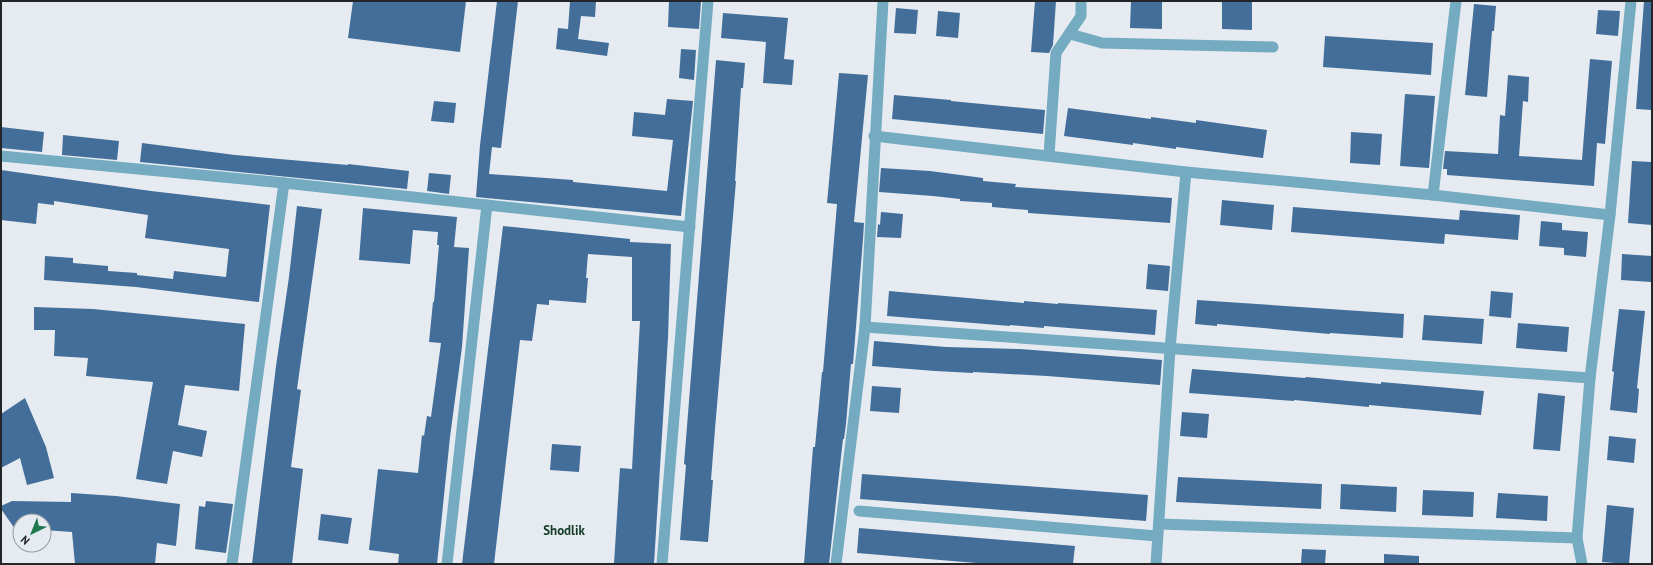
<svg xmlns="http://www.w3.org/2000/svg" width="1653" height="565" font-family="'PT Sans',sans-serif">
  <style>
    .building { fill: #436e9a }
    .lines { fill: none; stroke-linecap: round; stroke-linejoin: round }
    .minor { stroke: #74abc0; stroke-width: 11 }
    .labels { text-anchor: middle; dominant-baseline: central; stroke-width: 4; stroke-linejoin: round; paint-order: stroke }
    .quarter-label { font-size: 13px; font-weight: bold; fill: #133c27; stroke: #e5ebf1 }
  </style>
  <rect width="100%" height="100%" fill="#e5ebf1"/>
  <g class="building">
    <polygon points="353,1 466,1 460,52 348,38"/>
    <polygon points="497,1 518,1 501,148 492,147 489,174 573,180 573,182 667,191 673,140 632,136 634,112 665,115 667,99 693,101 681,216 476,197 480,145"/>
    <polygon points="570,1 596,1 595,17 581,16 578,39 609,43 607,56 556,49 558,28 568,29"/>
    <polygon points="669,1 701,1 699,29 668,27"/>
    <polygon points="1035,1 1056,1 1053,45 1049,53 1031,52"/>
    <polygon points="1131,1 1162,1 1162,29 1130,28"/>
    <polygon points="1222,1 1252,1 1252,30 1222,29"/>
    <polygon points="1644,1 1652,1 1652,110 1636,109"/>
    <polygon points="1474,4 1496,6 1494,31 1492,31 1487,97 1465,95"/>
    <polygon points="896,8 918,10 916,34 894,33"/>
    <polygon points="1598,10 1620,11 1618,36 1596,34"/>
    <polygon points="938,11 960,13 958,38 936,36"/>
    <polygon points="723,13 788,18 784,59 794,60 792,85 763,83 766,42 721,38"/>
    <polygon points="1325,36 1433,43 1431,75 1323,67"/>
    <polygon points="681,49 696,50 694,80 679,78"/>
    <polygon points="1590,59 1612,61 1605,144 1597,143 1594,186 1447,175 1447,169 1443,169 1445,151 1498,154 1500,115 1505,116 1508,75 1529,77 1528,102 1523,101 1519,156 1582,160"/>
    <polygon points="716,60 745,63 743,88 741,88 735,181 736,181 715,429 711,480 713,480 708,542 680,540 686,465 684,464 686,439"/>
    <polygon points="839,73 868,75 854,222 864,223 863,239 853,364 851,364 846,424 844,439 843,439 829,564 804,564 813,447 815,447 822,372 823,372 837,204 827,203"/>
    <polygon points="1405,94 1435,96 1429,168 1400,166"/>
    <polygon points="894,95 951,100 951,101 1045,110 1043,134 892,119"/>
    <polygon points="434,101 456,103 454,123 431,121"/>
    <polygon points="1068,108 1151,119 1151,117 1196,123 1196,120 1267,130 1263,158 1176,147 1176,149 1133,143 1133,145 1064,136"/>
    <polygon points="1,127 44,132 42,152 1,148"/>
    <polygon points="1351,132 1382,134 1380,165 1350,163"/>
    <polygon points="63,135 119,141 117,160 62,155"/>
    <polygon points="142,143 235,155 348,165 348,164 409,171 407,189 140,162"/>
    <polygon points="1632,161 1652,162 1652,225 1628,223"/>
    <polygon points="881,168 930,171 983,178 983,181 1016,184 1015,187 1172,198 1170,223 1028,213 1028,210 992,207 992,203 960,201 960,199 933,196 879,192"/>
    <polygon points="1,170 151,191 270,205 259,302 136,287 44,280 45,256 73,258 73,263 108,266 108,271 137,273 137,275 173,279 174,271 226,277 229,249 145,238 148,215 54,201 54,205 38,203 36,224 1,220"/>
    <polygon points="429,173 451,175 449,194 427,191"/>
    <polygon points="1222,200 1274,205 1272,230 1220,225"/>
    <polygon points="297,206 322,209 297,389 301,390 291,467 303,469 292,564 252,564 276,366 289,277"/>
    <polygon points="1293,207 1459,220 1460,210 1520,215 1518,240 1445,234 1444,244 1291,232"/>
    <polygon points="363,208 457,217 454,247 469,248 462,347 450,437 437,564 398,564 399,554 369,550 378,469 418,473 422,435 424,436 427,416 431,417 441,343 429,342 433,302 434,302 439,245 437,245 438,232 413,230 410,264 359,260"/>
    <polygon points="881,212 903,214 901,238 877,237 878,224 880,225"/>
    <polygon points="1541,221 1562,223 1562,230 1588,232 1586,257 1564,255 1564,248 1539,246"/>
    <polygon points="503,226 630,239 630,242 671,244 668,338 654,564 614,564 620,468 632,469 640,321 632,321 632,257 588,254 586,278 588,278 586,303 549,300 549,305 537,304 532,341 520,340 494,564 462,564"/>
    <polygon points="1622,254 1652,256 1651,282 1621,280"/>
    <polygon points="1148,264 1170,266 1168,291 1146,289"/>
    <polygon points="889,291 1024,303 1024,301 1058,304 1058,303 1157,310 1155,335 1044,326 1044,328 1010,325 1010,326 887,316"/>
    <polygon points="1491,291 1513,293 1511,318 1489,316"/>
    <polygon points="1197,300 1404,314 1403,338 1330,333 1330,334 1217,324 1217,326 1195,324"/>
    <polygon points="34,307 93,309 245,324 239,391 185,385 178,425 207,431 202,457 173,451 167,484 136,479 153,382 86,376 88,358 54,356 55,330 34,330"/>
    <polygon points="1619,309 1645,311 1637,388 1639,389 1637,413 1610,410 1614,372 1612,371"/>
    <polygon points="1424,315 1484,319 1482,344 1422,340"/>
    <polygon points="1518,323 1569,327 1567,352 1516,348"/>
    <polygon points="874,341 946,347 1020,349 1162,360 1160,385 1047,376 973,372 973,373 935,371 872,366"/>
    <polygon points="1192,369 1305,378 1306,377 1381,384 1381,382 1484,391 1481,415 1369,405 1369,407 1294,400 1294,401 1189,393"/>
    <polygon points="872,386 901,388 899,413 870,411"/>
    <polygon points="1538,393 1565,396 1560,451 1533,449"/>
    <polygon points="25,398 46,447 54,478 27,485 20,458 1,468 1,414"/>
    <polygon points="1182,412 1209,414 1207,438 1180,436"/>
    <polygon points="1609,436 1636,439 1634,463 1607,460"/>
    <polygon points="552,444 581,446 579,472 550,470"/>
    <polygon points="862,474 1148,495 1146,521 860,499"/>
    <polygon points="1178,477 1322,484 1321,509 1176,502"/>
    <polygon points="1341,484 1397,487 1396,512 1340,509"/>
    <polygon points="1423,490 1474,492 1473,517 1422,515"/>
    <polygon points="71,493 116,496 180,504 176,546 157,543 155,564 75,564 72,532 44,530 44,521 20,521 20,536 1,509 1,506 12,501 71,502"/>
    <polygon points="1498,493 1548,496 1547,521 1496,518"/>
    <polygon points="206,501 233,504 226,553 195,549 199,506 205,507"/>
    <polygon points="1607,505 1634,508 1629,564 1602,562"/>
    <polygon points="321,514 352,518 348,544 318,540"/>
    <polygon points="859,528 1075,546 1073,564 988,564 857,553"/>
    <polygon points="1302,549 1326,550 1325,564 1301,564"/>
    <polygon points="1384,554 1419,556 1419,564 1384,564"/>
  </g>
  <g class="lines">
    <g class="minor">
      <polyline points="1070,34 1102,43 1273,47"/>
      <polyline points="874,136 1186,172 1433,195 1610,215"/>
      <polyline points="1049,155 1056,53 1081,16 1081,1"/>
      <polyline points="1,156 284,183 690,227"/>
      <polyline points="1433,195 1456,1"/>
      <polyline points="865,327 1590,378"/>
      <polyline points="859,511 1157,536"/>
      <polyline points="1159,524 1577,538"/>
      <polyline points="232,564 284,183"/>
      <polyline points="447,564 487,205"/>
      <polyline points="662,564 708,1"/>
      <polyline points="836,564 865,327 883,1"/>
      <polyline points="1156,564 1170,349 1186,172"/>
      <polyline points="1582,564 1577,538 1590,378 1610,215 1631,1"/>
    </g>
  </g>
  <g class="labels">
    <g class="quarter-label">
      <text x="564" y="530">Shodlik</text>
    </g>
  </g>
  <rect width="1653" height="565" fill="none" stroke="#232527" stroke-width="4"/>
  <g transform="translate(32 533) rotate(223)"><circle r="19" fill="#e5ebf1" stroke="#979ca0"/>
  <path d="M0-3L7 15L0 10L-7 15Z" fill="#1e794e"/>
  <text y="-6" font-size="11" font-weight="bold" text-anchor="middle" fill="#232527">N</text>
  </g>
</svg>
